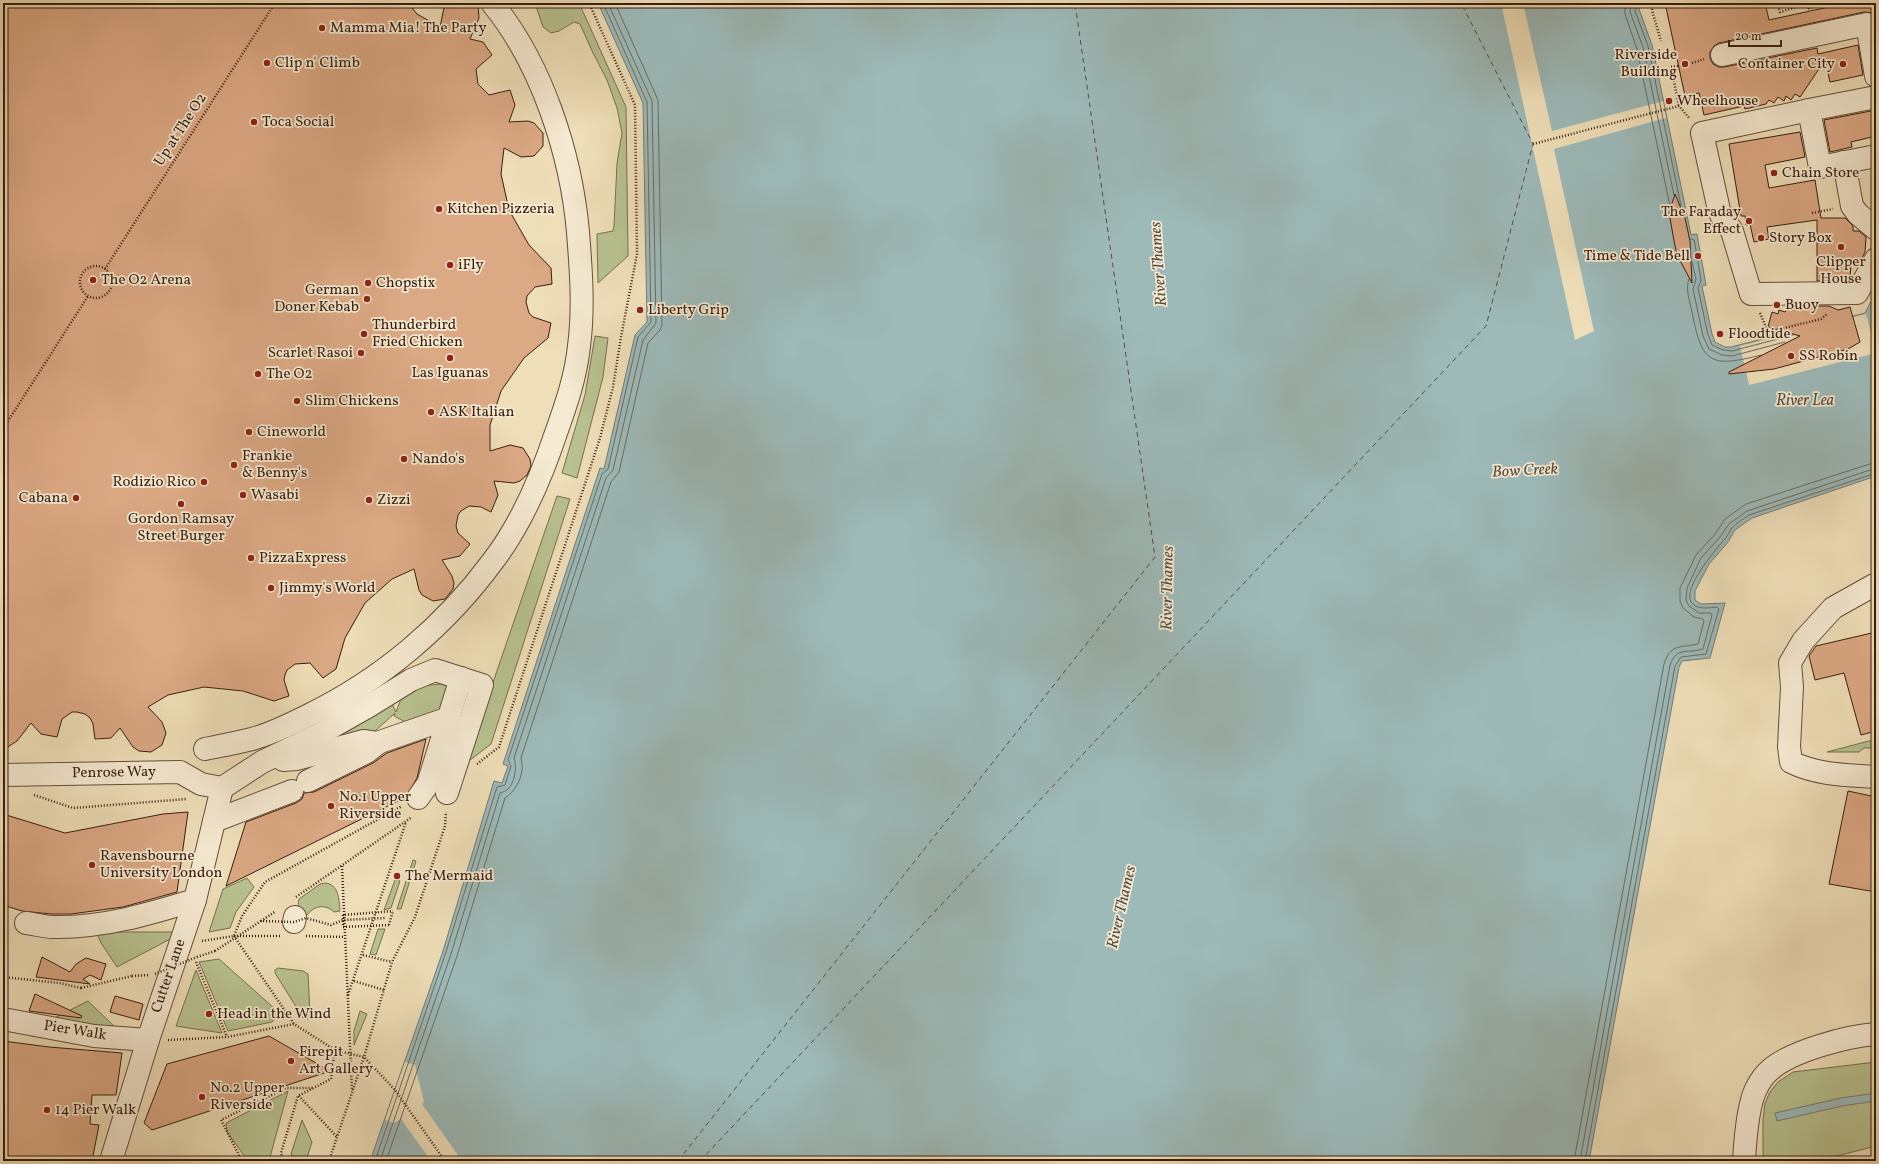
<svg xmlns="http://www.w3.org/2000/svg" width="1879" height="1164" font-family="Vollkorn,serif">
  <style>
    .green { fill: #b8c290; stroke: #787050 }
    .water { fill: #9dbab9; stroke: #757b75 }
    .pier { fill: #efdfb9 }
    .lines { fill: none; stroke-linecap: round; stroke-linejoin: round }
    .shore { stroke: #6b6c64; stroke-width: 1 }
    .ferry { stroke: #574c43; stroke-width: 1; stroke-dasharray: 5 4; stroke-linecap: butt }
    .building { fill: #dca985; stroke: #391d10 }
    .highway-tunnel { stroke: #cbb897; stroke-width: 22; stroke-dasharray: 22 11; stroke-linecap: butt }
    .minor-casing { stroke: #664e3a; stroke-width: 24 }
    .path { stroke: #391d10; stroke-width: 2.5; stroke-dasharray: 1 2; stroke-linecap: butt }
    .minor { stroke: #f5ead2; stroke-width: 22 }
    .path-bridge { stroke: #391d10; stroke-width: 2.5; stroke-dasharray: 1 2; stroke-linecap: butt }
    .poi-dot { fill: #8f2418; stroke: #f5ead2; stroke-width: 1.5 }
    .labels { text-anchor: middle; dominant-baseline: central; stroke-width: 3.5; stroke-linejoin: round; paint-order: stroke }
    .poi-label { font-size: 15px; fill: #391d10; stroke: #f5ead2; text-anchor: start }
    .street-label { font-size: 15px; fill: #391d10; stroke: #f5ead2 }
    .water-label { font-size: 16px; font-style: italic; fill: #574c43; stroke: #f5ead2 }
  </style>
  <rect width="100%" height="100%" fill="#efdfb9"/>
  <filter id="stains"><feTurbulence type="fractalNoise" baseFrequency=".005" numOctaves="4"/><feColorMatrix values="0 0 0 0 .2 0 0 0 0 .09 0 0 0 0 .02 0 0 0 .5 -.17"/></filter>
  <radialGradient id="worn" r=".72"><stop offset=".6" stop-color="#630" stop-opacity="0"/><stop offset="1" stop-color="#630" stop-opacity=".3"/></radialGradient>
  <g class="green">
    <polygon points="535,3 579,3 626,107 628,256 598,283 597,234 613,231 614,226 617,163 622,133 617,108 607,80 593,53 580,24 574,22 559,31 551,33 543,27"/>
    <polygon points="595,336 608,338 603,377 577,478 562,473 585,395"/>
    <polygon points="557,496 570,499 491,744 465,764"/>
    <polygon points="442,684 447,686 445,710 407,723 394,716 395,713 374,732 298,750 391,702 396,712 403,694 417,686"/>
    <polygon points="1876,740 1876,748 1864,748 1859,752 1827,752 1869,741"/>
    <polygon points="413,860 416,861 401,909 397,909"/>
    <polygon points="247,878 254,887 236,912 230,928 209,932 223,889"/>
    <polygon points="395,880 400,881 391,908 384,910"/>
    <path d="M325 883C339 884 339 900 340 911L334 912C325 904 315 905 307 915 299 912 297 907 299 899L320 884Z"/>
    <polygon points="378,929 385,929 376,955 370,954"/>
    <polygon points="96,932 174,932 176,936 117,967 101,943"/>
    <polygon points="219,959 275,1009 277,1016 272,1022 228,1031 199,962"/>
    <polygon points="278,968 303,971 308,974 310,1015 308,1019 303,1018 275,973 275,970"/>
    <polygon points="196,970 222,1033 176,1026"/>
    <polygon points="88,1001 118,1030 46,1022"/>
    <polygon points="360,1011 367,1014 354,1045 354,1031"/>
    <polygon points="1876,1062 1876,1146 1817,1161 1763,1161 1763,1120 1765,1103 1770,1092 1778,1082 1793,1072"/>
    <polygon points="288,1091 269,1161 248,1161 227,1132 226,1123"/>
    <polygon points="302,1120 312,1142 306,1161 295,1161 291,1154"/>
  </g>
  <g class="water">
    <polygon points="598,3 1640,3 1639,9 1652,45 1691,235 1697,234 1706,285 1702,286 1712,334 1715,342 1725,347 1731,347 1865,313 1876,292 1876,476 1752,518 1735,530 1728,542 1709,564 1695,591 1695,600 1701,604 1725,603 1710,658 1682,661 1679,667 1589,1161 370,1161 443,951 494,781 502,783 508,766 503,764 600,468 604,469 635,335 647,322 643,103"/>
    <polygon points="1876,1093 1876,1101 1842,1106 1777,1121 1775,1113 1841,1098"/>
  </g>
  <g class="pier">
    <polygon points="1501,3 1523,3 1552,131 1663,101 1666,118 1554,149 1594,331 1575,340"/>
    <polygon points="1866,314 1876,353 1749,385 1740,346"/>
    <polygon points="405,1062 415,1065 424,1102 422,1104 462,1161 431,1161 401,1119 394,1123 385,1120"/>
  </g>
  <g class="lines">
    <g class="shore">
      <polyline points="1625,3 1625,14 1637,49 1670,206"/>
      <polyline points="1631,3 1630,12 1643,47 1674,195"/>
      <polyline points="1636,3 1635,11 1648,46 1681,206"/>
      <polyline points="1691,239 1694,240 1695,244 1701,281 1698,288 1708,335 1712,345 1723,350 1732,351 1793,335"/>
      <polyline points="1692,262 1696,279 1693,289 1703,336 1709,349 1722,355 1732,356 1785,342"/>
      <path d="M1689 279C1685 289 1690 302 1692 312 1702 364 1710 368 1761 355"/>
      <polyline points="375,1161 446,952 497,787 505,785 511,766 508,760 602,474 608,469 638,337 651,322 647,102 603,3"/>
      <path d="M380 1161 451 954 500 793C503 792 506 791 508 789 515 782 517 767 514 758L606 478 613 470 643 340 656 323 652 101 608 3"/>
      <path d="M386 1161 457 956 505 798C518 789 525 773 521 758L611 482 619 472 648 343 660 330 662 325 658 100 615 3"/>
      <path d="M1574 1161 1664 664C1671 643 1680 648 1698 644L1704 621 1703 619 1694 617 1683 608 1680 601V588L1696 555 1716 533 1725 519 1746 504 1876 462"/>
      <path d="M1580 1161 1670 665C1677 646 1687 654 1703 649L1712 615 1711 613H1699L1689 606 1686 600 1687 588 1701 558 1720 537 1729 524 1747 511 1876 468"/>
      <path d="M1585 1161 1675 666 1681 657 1706 654 1719 609 1717 607C1709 608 1696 610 1691 602 1683 587 1715 551 1723 541 1727 537 1729 532 1732 528 1736 523 1744 519 1749 515L1876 473"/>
    </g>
    <g class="ferry">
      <polyline points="678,1161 1155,557 1075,3"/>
      <polyline points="700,1161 1486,326 1533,144 1461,3"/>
    </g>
  </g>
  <g class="building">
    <polygon points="3,3 408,3 417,14 440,27 445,3 478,3 479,18 470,39 483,42 492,55 476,69 478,84 489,95 510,90 515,105 509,122 528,121 534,123 543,133 543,146 534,156 521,157 504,148 501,174 509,210 529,245 551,268 552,284 535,287 527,296 526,302 529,313 533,317 551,323 548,338 524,358 501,391 490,425 490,451 510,445 523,448 530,459 531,466 527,475 520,481 514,483 494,481 498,495 491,512 481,507 469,506 461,511 458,515 456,526 458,533 470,544 460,556 442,560 452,576 454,583 453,589 445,599 433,601 422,595 419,590 414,569 392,579 365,603 345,638 336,669 323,678 310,663 295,664 287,670 285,675 284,680 289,696 274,701 243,691 204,687 168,695 148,707 162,722 166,733 162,745 151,752 139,751 133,747 120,728 111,738 95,739 93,724 90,718 85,714 77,712 72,712 62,719 57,737 41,734 31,723 17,741 3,750"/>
    <polygon points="1665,3 1765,3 1769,20 1847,3 1876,3 1876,13 1864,12 1719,43 1714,46 1710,52 1710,58 1713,64 1719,67 1724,67 1817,48 1818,54 1858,45 1863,75 1830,82 1825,60 1800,97 1795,94 1791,100 1786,96 1784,101 1778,97 1774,103 1769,100 1766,104 1745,109 1744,106 1704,115 1699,93 1685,96"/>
    <polygon points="1876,110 1876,136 1851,142 1852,147 1830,152 1824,120"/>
    <polygon points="1800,132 1805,157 1765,165 1769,188 1815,180 1821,218 1845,218 1853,226 1853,231 1859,231 1866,237 1865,252 1859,264 1851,263 1850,281 1817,281 1817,220 1767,227 1769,239 1754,242 1750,224 1746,225 1745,216 1741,216 1729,144"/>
    <polygon points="1675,194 1685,218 1690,241 1692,283 1677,255 1675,246 1669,213"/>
    <polygon points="1794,306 1800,308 1800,306 1829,306 1838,310 1850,307 1860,342 1848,349 1774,369 1729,374 1729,372 1800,336 1768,327 1772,312 1778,314 1779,310 1785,312 1787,308 1793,310"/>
    <polygon points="1876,632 1876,731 1861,735 1844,673 1815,680 1809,656 1816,646"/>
    <polygon points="426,739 417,778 406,797 226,886 246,822 296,803 302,799 304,793 314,792 373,763 387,753"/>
    <polygon points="1848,791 1876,797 1876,892 1829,884"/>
    <polygon points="188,812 177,892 123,907 71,914 51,914 22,911 3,905 3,814 65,833 163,814"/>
    <polygon points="42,957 70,972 76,964 86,958 106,964 101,980 90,975 83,979 90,984 36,977"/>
    <polygon points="35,994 82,1016 81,1018 29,1011"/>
    <polygon points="115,996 143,1004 139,1020 110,1012"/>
    <polygon points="269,1036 330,1071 152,1130 144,1123 167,1064"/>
    <polygon points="3,1041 49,1047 122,1053 116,1095 92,1095 90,1124 99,1125 92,1161 16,1161 3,1158"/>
  </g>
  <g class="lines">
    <polyline class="highway-tunnel" points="3,7 5,3"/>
    <defs>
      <g id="minor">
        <polyline points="1722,55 1867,24 1876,76"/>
        <polyline points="1876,97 1809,110 1702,133 1719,210 1722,217 1732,231 1751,294 1857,293 1876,259"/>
        <polyline points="1809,110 1820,167 1876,156"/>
        <polyline points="1844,162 1852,206 1858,214 1876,229"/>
        <path d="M1874 585 1833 608 1803 641 1790 663 1792 687 1789 747 1791 762C1817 775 1847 775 1876 777"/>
        <path d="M205 749C220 746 236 743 252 739 271 734 291 724 309 715 381 680 445 626 493 561 522 523 541 478 556 433 566 405 576 376 579 346 584 308 581 270 578 232 571 154 542 64 492 3"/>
        <polyline points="283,760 297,759 363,741 377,743 449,718"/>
        <polyline points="3,775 180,772 201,784 222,788"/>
        <polyline points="308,781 367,752 377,744"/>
        <polyline points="222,788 262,762 316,736 369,706 411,680 435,670 482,685 447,793"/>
        <polyline points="418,798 428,784 461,678"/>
        <polyline points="214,821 292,791"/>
        <polyline points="294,922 295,917"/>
        <path d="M26 923C35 924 44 927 53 927 103 928 149 914 195 900"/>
        <polyline points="3,1019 94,1036 148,1040"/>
        <polyline points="111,1161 148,1040 195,900 222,788"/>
        <path d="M1744 1161C1745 1143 1748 1105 1756 1089 1759 1083 1765 1074 1770 1070 1791 1051 1848 1036 1876 1034"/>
      </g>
    </defs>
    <use href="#minor" class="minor-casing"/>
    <g class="path">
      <polyline points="1653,3 1652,10 1661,41"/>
      <polyline points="1777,3 1780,12 1810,3"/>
      <polyline points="1816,3 1807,8 1808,9 1824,3"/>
      <polyline points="1692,63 1704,59"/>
      <polyline points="1678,66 1671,67 1679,106"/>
      <polyline points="1533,144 1679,106 1690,119"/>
      <polyline points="1812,213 1833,209"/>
      <circle cx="96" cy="282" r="16"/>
      <polyline points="105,269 275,3"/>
      <polyline points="1760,313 1768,332 1821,319 1827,314"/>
      <polyline points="3,429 88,296"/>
      <polyline points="477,764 499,747 600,438 613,387 621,337 637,254 635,105 589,3"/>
      <polyline points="34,795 73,808 187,799"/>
      <polyline points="342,866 352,1091"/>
      <polyline points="296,897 412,817"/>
      <polyline points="261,921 276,911"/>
      <polyline points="389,925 393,911"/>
      <polyline points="234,936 281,936"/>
      <polyline points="234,936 294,1024"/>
      <polyline points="306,936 345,937"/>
      <polyline points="202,941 234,936 242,916 265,882 402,806"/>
      <polyline points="363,955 392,962"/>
      <polyline points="197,957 215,951"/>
      <polyline points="196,962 227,1037"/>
      <polyline points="132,976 150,975"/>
      <polyline points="3,977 59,983 81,988"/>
      <polyline points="354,981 384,990"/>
      <polyline points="348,995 406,822"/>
      <polyline points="168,1040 227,1037 294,1024 335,1050 364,1057 395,1090 445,1161"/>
      <polyline points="299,1096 337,1137"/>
      <polyline points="242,1161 221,1120 286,1088 313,1088"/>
      <polyline points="283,1161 281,1153 298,1096 331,1079 335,1050"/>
      <polyline points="329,1161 364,1057 392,962 415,917 445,826 446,812"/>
    </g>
    <use href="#minor" class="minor"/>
    <g class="path-bridge">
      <polyline points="389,925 343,927 343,915 393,911"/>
      <polyline points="215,951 261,921 294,922 306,918 331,925 343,920 385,918"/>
      <polyline points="155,974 197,957"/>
      <polyline points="81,988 132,976"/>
    </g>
  </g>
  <g class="poi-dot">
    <circle cx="322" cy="28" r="4"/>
    <circle cx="267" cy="63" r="4"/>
    <circle cx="1685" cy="64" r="4"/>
    <circle cx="1843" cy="64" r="4"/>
    <circle cx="1669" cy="101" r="4"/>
    <circle cx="254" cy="122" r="4"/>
    <circle cx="1774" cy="173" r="4"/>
    <circle cx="439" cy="209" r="4"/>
    <circle cx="1749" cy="221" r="4"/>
    <circle cx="1761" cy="238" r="4"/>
    <circle cx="1841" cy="247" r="4"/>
    <circle cx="1698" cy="256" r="4"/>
    <circle cx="450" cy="265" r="4"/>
    <circle cx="93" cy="280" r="4"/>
    <circle cx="368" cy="283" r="4"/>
    <circle cx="367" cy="299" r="4"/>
    <circle cx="1777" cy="305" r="4"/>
    <circle cx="640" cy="310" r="4"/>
    <circle cx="364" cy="334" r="4"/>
    <circle cx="1720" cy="334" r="4"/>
    <circle cx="361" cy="353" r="4"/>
    <circle cx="1791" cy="356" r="4"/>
    <circle cx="450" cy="358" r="4"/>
    <circle cx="258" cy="374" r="4"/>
    <circle cx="297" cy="401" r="4"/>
    <circle cx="431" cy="412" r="4"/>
    <circle cx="249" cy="432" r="4"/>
    <circle cx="404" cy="459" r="4"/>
    <circle cx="234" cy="465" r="4"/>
    <circle cx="204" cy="482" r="4"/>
    <circle cx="243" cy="495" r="4"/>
    <circle cx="76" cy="498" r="4"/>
    <circle cx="369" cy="500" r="4"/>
    <circle cx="181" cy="504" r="4"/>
    <circle cx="251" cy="558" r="4"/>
    <circle cx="271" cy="588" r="4"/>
    <circle cx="331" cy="806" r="4"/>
    <circle cx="92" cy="865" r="4"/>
    <circle cx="397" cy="876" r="4"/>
    <circle cx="209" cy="1014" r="4"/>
    <circle cx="291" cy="1061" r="4"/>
    <circle cx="202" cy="1097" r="4"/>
    <circle cx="47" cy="1110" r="4"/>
  </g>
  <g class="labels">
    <g class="poi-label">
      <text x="330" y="28">Mamma Mia! The Party</text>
      <text x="1677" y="55" text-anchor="end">Riverside<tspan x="1677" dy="17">Building</tspan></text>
      <text x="275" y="63">Clip n' Climb</text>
      <text x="1835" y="64" text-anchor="end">Container City</text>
      <text x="1677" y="101">Wheelhouse</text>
      <text x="262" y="122">Toca Social</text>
      <text x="1782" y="173">Chain Store</text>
      <text x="447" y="209">Kitchen Pizzeria</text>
      <text x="1741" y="212" text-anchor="end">The Faraday<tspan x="1741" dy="17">Effect</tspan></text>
      <text x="1769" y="238">Story Box</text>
      <text x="1690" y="256" text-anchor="end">Time &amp; Tide Bell</text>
      <text x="1841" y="262" text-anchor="middle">Clipper<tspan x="1841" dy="17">House</tspan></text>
      <text x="458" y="265">iFly</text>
      <text x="101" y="280">The O2 Arena</text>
      <text x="376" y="283">Chopstix</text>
      <text x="359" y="290" text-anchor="end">German<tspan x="359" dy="17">Doner Kebab</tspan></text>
      <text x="1785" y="305">Buoy</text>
      <text x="648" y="310">Liberty Grip</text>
      <text x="372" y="325">Thunderbird<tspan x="372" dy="17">Fried Chicken</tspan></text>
      <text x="1728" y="334">Floodtide</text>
      <text x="353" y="353" text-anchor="end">Scarlet Rasoi</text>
      <text x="1799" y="356">SS Robin</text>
      <text x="450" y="373" text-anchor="middle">Las Iguanas</text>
      <text x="266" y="374">The O2</text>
      <text x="305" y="401">Slim Chickens</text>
      <text x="439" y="412">ASK Italian</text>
      <text x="257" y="432">Cineworld</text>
      <text x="242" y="456">Frankie<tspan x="242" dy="17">&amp; Benny's</tspan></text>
      <text x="412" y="459">Nando's</text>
      <text x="196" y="482" text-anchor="end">Rodizio Rico</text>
      <text x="251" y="495">Wasabi</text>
      <text x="68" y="498" text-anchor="end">Cabana</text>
      <text x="377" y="500">Zizzi</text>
      <text x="181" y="519" text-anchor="middle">Gordon Ramsay<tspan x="181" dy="17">Street Burger</tspan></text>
      <text x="259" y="558">PizzaExpress</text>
      <text x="279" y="588">Jimmy's World</text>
      <text x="339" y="797">No.1 Upper<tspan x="339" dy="17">Riverside</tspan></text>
      <text x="100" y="856">Ravensbourne<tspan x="100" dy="17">University London</tspan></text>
      <text x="405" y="876">The Mermaid</text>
      <text x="217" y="1014">Head in the Wind</text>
      <text x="299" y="1052">Firepit<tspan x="299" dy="17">Art Gallery</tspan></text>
      <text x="210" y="1088">No.2 Upper<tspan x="210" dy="17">Riverside</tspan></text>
      <text x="55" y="1110">14 Pier Walk</text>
    </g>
    <g class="street-label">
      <text transform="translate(181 130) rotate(-57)">Up at The O2</text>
      <text transform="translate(114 773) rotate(-1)">Penrose Way</text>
      <text transform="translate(169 976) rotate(-71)">Cutter Lane</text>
      <text transform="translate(75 1031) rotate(9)">Pier Walk</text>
    </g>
    <g class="water-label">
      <text transform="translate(1159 264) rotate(-94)">River Thames</text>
      <text x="1805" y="401">River Lea</text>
      <text transform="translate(1525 471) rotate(-3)">Bow Creek</text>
      <text transform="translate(1168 588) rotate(-89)">River Thames</text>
      <text transform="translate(1122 907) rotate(-77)">River Thames</text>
    </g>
  </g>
  <rect width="1879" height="1164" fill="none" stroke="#efdfb9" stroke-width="16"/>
  <rect x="4" y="4" width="1871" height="1156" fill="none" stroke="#391d10" stroke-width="2"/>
  <rect x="8" y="8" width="1863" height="1148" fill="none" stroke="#391d10"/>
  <path d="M1729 40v6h52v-6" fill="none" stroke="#391d10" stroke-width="2"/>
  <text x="1735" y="40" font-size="12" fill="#391d10" stroke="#f5ead2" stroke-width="3" paint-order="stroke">20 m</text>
  <rect width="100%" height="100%" filter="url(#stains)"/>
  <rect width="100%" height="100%" fill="url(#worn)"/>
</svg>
